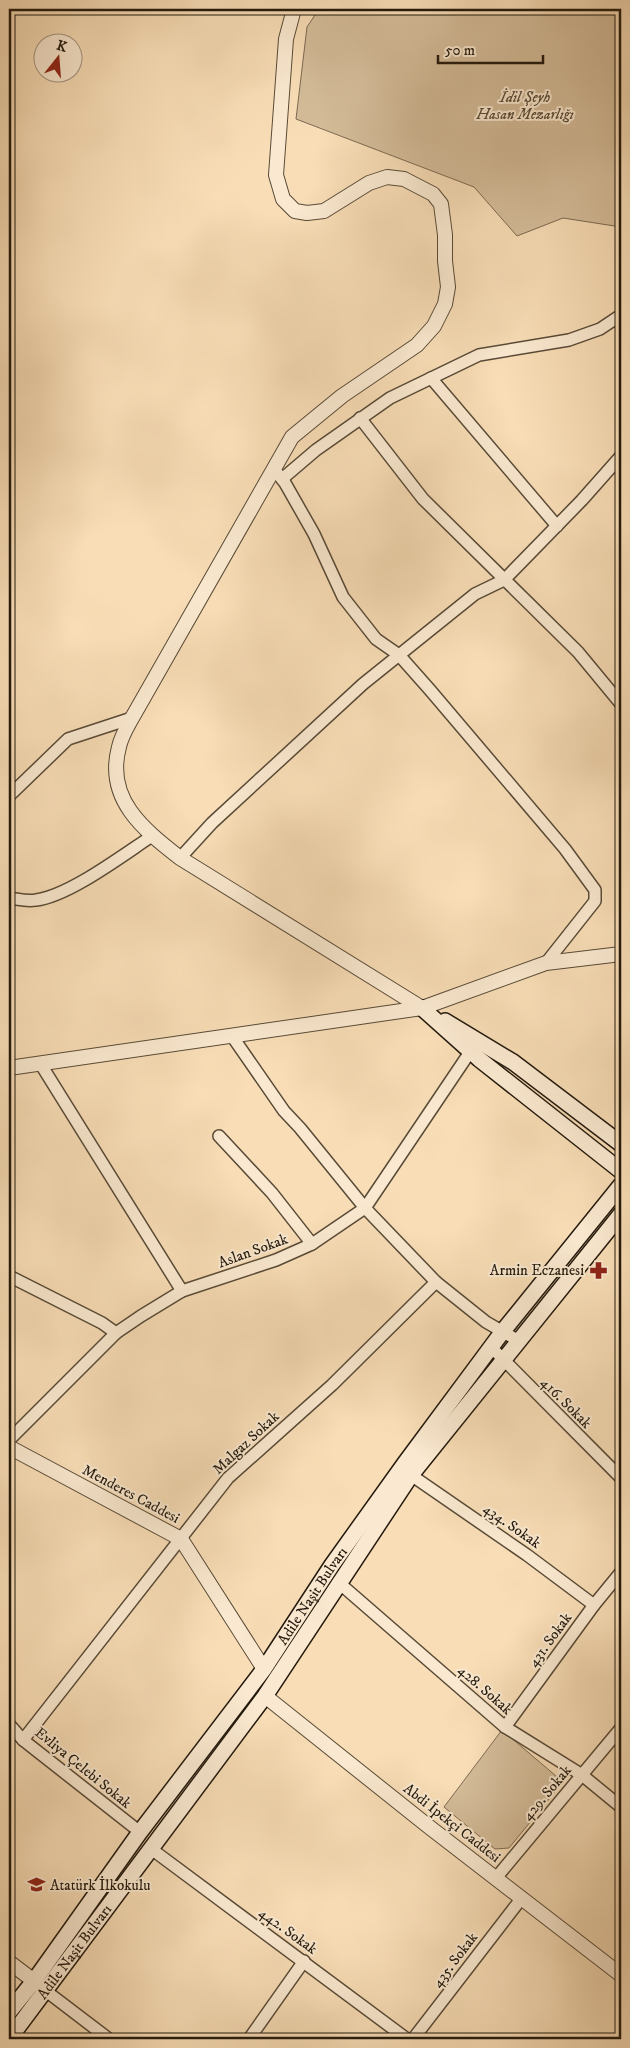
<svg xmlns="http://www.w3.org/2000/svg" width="630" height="2048" font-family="'IM FELL DW Pica',serif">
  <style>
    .green { fill: #d4bc99; stroke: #7c6a53 }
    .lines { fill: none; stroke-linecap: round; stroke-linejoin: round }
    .minor-casing { stroke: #584a37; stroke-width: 14 }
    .tertiary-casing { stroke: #584a37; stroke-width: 16 }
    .secondary-casing { stroke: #23190d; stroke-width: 18 }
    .minor { stroke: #fae9d0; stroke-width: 11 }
    .tertiary { stroke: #fae9d0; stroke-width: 14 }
    .secondary { stroke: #fae9d0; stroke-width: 15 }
    .labels { text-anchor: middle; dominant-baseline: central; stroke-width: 4; stroke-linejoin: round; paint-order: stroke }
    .park-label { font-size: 15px; font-style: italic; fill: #584a37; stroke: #fae9d0 }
    .street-label { font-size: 15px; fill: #23190d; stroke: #fae9d0 }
    .poi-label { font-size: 15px; fill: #23190d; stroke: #fae9d0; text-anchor: end }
  </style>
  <rect width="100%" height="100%" fill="#f8ddb6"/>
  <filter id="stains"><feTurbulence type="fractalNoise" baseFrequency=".004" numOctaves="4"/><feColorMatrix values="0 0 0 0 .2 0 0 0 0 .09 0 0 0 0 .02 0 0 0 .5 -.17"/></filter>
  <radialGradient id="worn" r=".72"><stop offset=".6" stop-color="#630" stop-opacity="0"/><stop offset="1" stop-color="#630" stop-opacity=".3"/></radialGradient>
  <g class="green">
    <polygon points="319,9 621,9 621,227 563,218 517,236 474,187 296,119 307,27"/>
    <polygon points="502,1730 563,1782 509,1848 495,1849 444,1807"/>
  </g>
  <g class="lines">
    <defs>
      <g id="minor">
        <polyline points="431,378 557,526"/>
        <polyline points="360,418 423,499 578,652 621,704"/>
        <polyline points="274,469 285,483 314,534 343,597 376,639 399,655 430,690 565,849 595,890 595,901 546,963"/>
        <polyline points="282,479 316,450 390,398 479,355 569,340 600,329 621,315"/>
        <polyline points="9,796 68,739 132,718"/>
        <polyline points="180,858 212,823 363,684 475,594 504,580 582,500 621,456"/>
        <path d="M9 898C18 899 27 902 36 900 69 896 123 855 152 836"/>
        <polyline points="232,1036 284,1111 300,1128 365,1208 436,1282 486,1322 519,1341"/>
        <polyline points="40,1063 182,1291"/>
        <polyline points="219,1136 272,1193 312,1244"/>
        <polyline points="9,1276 102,1323 116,1333"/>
        <polyline points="491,1347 621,1478"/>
        <polyline points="9,1440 116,1333 141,1316 182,1291 276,1260 312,1244 365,1208 470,1052"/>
        <polyline points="411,1475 527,1555 594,1605"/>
        <polyline points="338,1582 505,1727 582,1775 621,1807"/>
        <polyline points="9,1724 23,1740 140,1832"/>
        <polyline points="505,1727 594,1605 621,1572"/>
        <polyline points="23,1740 228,1478 332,1385 436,1282"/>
        <polyline points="150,1848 407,2039"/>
        <polyline points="496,1878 621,1728"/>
        <polyline points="46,1991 109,2039"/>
        <polyline points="249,2039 304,1961"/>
        <polyline points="413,2039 521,1899"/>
      </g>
      <g id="tertiary">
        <path d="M294 9 286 39 276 175 283 199 295 211 307 213 324 211 369 183 387 177 404 179 433 194 441 204 445 235V261L448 287 445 304 434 326 417 345 342 396 292 437 132 718C127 727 121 737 119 747 105 799 143 829 180 858L422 1008"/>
        <polyline points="9,1068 422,1008 546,963 621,954"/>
        <polyline points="9,1447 181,1539 264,1669"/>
        <polyline points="265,1696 428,1826 621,1975"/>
        <polyline points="9,1962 42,1987"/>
      </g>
      <g id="secondary">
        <polyline points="422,1008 479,1059 621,1171"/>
        <polyline points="445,1021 513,1062 621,1144"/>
        <path id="s1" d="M9 2012 34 1981 140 1832 264 1669 332 1565 405 1463 503 1331 621 1185"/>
        <path id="s2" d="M9 2039 265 1696 411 1475 621 1214"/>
      </g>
    </defs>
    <use href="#minor" class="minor-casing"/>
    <use href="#tertiary" class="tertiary-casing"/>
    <use href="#secondary" class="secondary-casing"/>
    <use href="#minor" class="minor"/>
    <use href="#tertiary" class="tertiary"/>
    <use href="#secondary" class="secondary"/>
  </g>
  <defs>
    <symbol id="pharmacy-bare" viewBox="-9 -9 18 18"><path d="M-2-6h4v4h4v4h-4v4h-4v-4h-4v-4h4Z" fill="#8f2418" stroke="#fae9d0" stroke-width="2.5" paint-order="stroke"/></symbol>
    <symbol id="school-bare" viewBox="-9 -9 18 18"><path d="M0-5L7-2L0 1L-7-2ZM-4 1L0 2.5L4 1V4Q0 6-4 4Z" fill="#8f2418" stroke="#fae9d0" stroke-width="2.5" paint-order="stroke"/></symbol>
  </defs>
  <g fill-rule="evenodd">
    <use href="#pharmacy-bare" x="586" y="1258" width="25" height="25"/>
    <use href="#school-bare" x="24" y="1872" width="25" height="25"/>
  </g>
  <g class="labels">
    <g class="park-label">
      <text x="525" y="97">İdil Şeyh<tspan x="525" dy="17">Hasan Mezarlığı</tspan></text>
    </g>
    <g class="street-label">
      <text transform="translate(253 1251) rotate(-20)">Aslan Sokak</text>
      <text transform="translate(566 1403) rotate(45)">416. Sokak</text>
      <text transform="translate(246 1443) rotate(-43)">Malgaz Sokak</text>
      <text transform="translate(131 1494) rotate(28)">Menderes Caddesi</text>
      <text transform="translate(512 1526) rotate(35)">434. Sokak</text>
      <text stroke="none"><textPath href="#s1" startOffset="515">Adile Naşit Bulvarı</textPath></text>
      <text transform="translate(550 1640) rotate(-54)">431. Sokak</text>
      <text transform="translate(485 1690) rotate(41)">428. Sokak</text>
      <text transform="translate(83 1768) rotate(39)">Evliya Çelebi Sokak</text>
      <text transform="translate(547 1793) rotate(-50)">429. Sokak</text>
      <text transform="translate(452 1823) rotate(38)">Abdi İpekçi Caddesi</text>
      <text transform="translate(288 1931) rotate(36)">442. Sokak</text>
      <text stroke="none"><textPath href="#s2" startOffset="109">Adile Naşit Bulvarı</textPath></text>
      <text transform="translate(455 1960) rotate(-53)">435. Sokak</text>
    </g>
    <g class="poi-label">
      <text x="584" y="1270">Armin Eczanesi</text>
      <text x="50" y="1885" text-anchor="start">Atatürk İlkokulu</text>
    </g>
  </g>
  <rect width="630" height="2048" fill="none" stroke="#f8ddb6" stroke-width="30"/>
  <rect x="10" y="10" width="610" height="2028" fill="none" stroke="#23190d" stroke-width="2.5"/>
  <rect x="15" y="15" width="600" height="2018" fill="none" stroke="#23190d"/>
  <g transform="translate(58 58) rotate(17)"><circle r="24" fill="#fae9d0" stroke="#a49682"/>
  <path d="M0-4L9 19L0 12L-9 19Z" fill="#8f2418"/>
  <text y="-8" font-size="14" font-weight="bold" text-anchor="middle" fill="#23190d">K</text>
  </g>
  <path d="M438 55v8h105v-8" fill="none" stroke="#23190d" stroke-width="2.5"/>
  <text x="445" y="55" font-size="15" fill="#23190d" stroke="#fae9d0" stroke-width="4" paint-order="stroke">50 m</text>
  <rect width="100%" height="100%" filter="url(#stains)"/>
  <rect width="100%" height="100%" fill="url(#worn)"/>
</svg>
